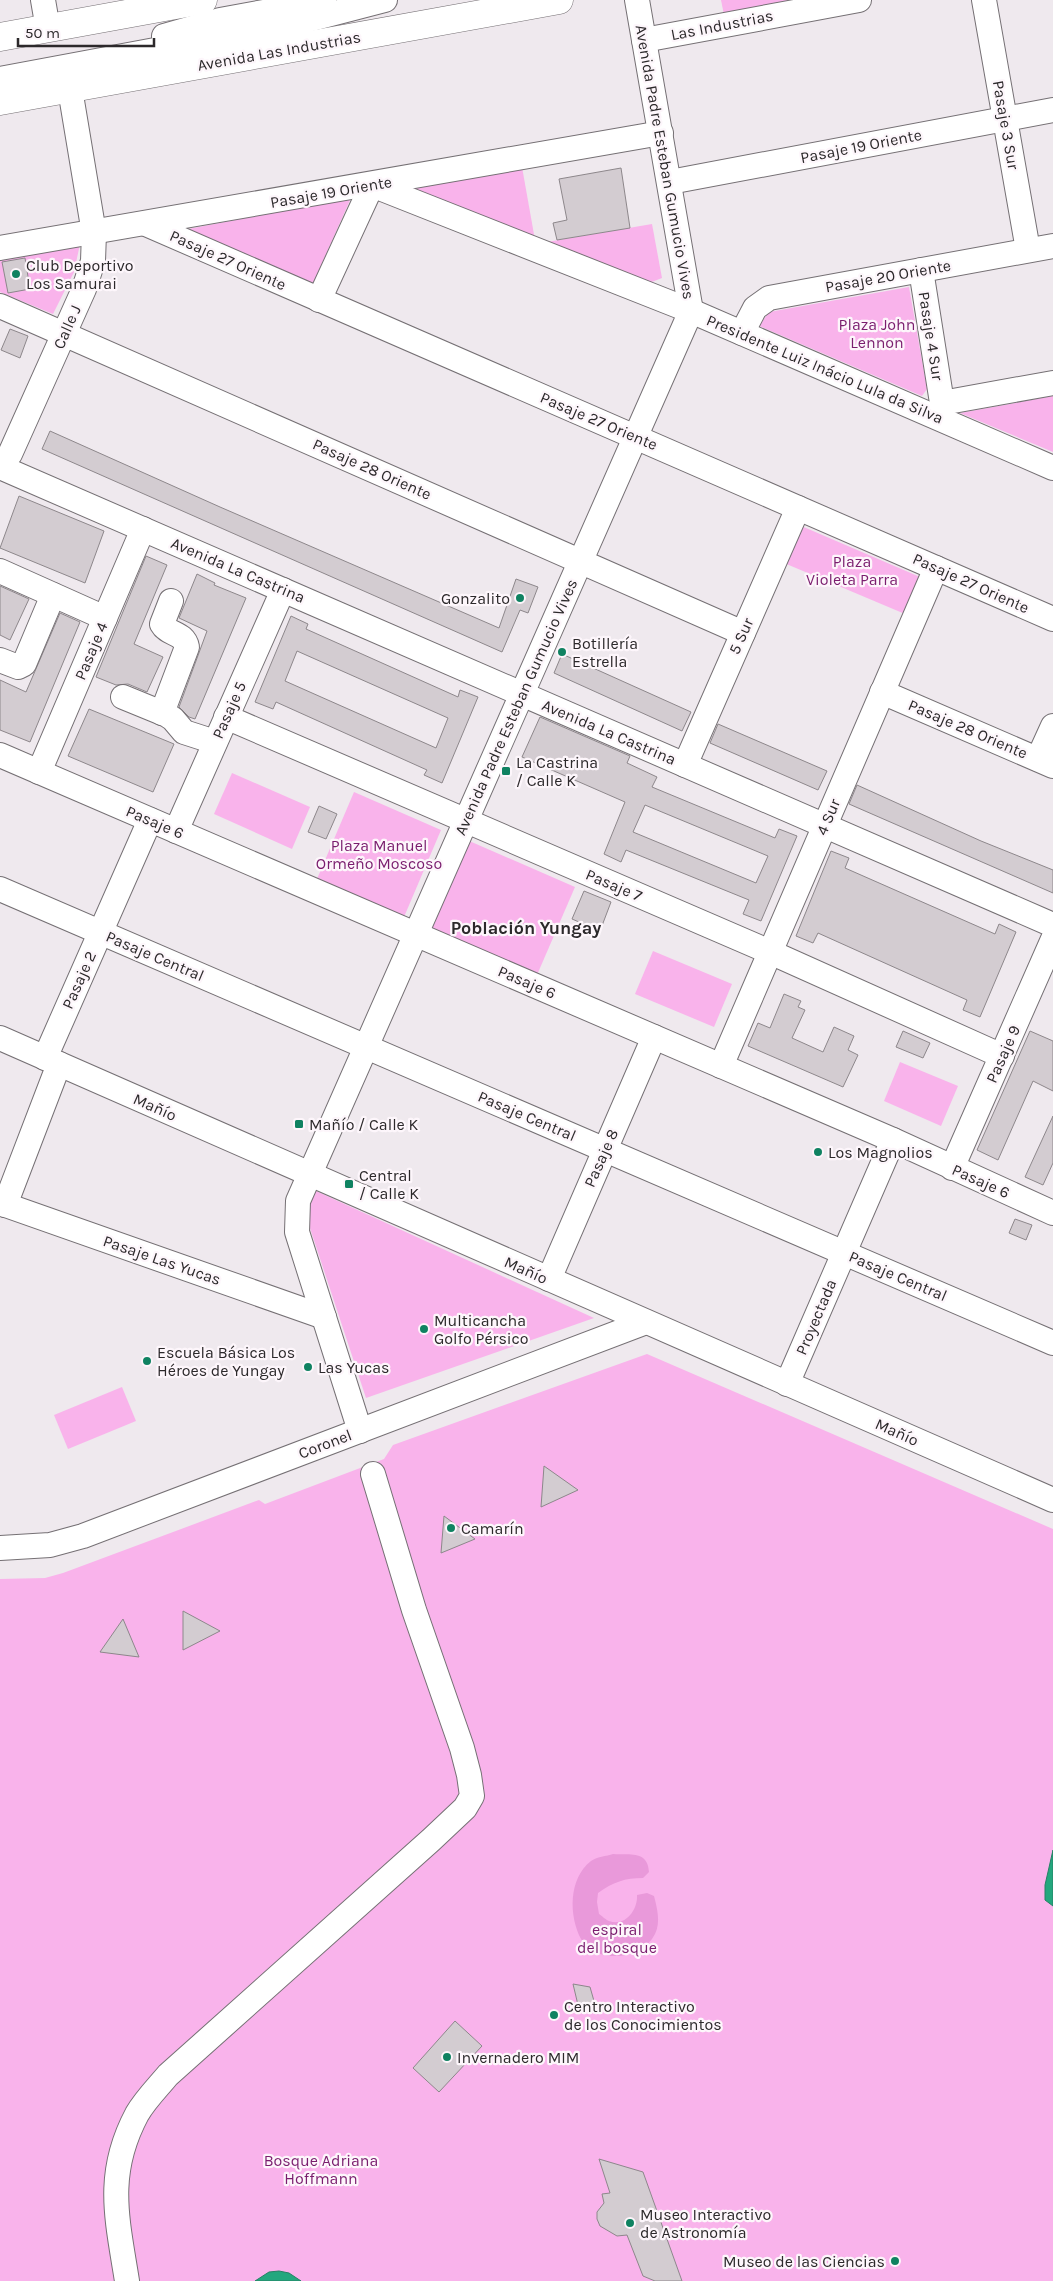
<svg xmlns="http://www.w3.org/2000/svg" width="1053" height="2281" font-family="Karla,sans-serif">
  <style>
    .green { fill: #f9b3eb }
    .forest { fill: #e999da }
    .water { fill: #23a77e; stroke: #268165 }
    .building { fill: #d3ccd1; stroke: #8d878b; fill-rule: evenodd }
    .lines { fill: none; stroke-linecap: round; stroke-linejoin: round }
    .minor-casing { stroke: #757074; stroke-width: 26 }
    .major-casing { stroke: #757074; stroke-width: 29 }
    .minor { stroke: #fff; stroke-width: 24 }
    .major { stroke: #fff; stroke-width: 28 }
    .poi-dot { fill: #0f8261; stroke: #fdf6fb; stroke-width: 2 }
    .labels { text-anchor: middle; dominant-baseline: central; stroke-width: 4.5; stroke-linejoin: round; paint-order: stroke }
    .street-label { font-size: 16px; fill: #2c292b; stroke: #fdf6fb }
    .poi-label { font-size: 16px; fill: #2c292b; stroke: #fdf6fb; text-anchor: start }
    .park-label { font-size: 16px; fill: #7a1d6e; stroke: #fdf6fb }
    .neighbourhood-label { font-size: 18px; font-weight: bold; fill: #2c292b; stroke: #fdf6fb }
  </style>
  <rect width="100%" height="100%" fill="#efe9ee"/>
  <g class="green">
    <polygon points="721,0 828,0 725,20"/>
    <polygon points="522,167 535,240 402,188"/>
    <polygon points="351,198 311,288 183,230"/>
    <polygon points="652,224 662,278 644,285 541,243"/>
    <polygon points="80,244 74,272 53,314 0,292 0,258"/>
    <polygon points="909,287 927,389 922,396 759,326 769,312"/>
    <polygon points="1053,396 1053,452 960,413"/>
    <polygon points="799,525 920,577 905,614 784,563"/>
    <polygon points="232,773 310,807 292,849 214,814"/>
    <polygon points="354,792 441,830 404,917 317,879"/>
    <polygon points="467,840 575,887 537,975 429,929"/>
    <polygon points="653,951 732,984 714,1027 635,994"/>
    <polygon points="900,1062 958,1086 941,1126 884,1101"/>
    <polygon points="316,1191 594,1318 366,1398 304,1210"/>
    <polygon points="647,1354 1053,1529 1053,2281 0,2281 0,1579 45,1578 63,1573 259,1500 265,1504 384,1459 393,1445"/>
    <polygon points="122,1387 136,1421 68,1449 54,1415"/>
  </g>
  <path class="forest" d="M613 1854C629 1855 648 1850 649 1872L643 1878C625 1878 613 1882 598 1893L597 1902 599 1914C602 1916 606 1920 609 1921 626 1927 638 1909 637 1895L647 1893 654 1896C657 1908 661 1922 655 1934 643 1958 608 1962 587 1948 584 1946 583 1942 581 1939 569 1916 568 1879 591 1861 596 1857 607 1856 613 1854Z"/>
  <g class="water">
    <polygon points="1053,1850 1053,1906 1045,1900 1045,1885"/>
    <polygon points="279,2271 289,2273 301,2281 255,2281 269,2272"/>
  </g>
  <g class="building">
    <polygon points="621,168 630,228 557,240 553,223 567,220 559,179"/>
    <polygon points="25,258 30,289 8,293 2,262"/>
    <polygon points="10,329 28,336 20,358 1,350"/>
    <polygon points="50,431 220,507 499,628 516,579 538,587 528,613 520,610 502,652 42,449"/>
    <polygon points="19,496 104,531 85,583 0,548"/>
    <polygon points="146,556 167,565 134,644 163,657 147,692 128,684 116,685 96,677"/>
    <polygon points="197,574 215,583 214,585 246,598 195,719 189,717 179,707 207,631 179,618"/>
    <polygon points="0,586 29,599 10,640 0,635"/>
    <polygon points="60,613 80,622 30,742 0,730 0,680 26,692"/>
    <path d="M291 616 308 624 306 629 458 697 460 690 478 697 442 783 424 775 427 770 276 702 273 709 255 702ZM297 651 448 718 436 748 285 681Z"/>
    <polygon points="562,654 691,712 682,731 554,673"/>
    <polygon points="89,709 174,744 153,792 68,756"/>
    <path d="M540 717 630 756 627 763 657 777 652 787 775 838 779 829 797 836 761 921 743 914 749 900 626 850 621 862 604 854 625 802 522 757ZM645 805 768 856 756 883 633 832Z"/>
    <polygon points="718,724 827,771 818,790 710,743"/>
    <polygon points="857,785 981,841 1053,870 1053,893 849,804"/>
    <polygon points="319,806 337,814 326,839 308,832"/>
    <polygon points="831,851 849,858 845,868 995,934 999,924 1016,932 980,1017 963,1010 967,1000 818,933 813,943 796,936"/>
    <polygon points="584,891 611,902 600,931 572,919"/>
    <polygon points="784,994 801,1001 798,1007 805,1010 792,1038 823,1052 834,1027 854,1036 848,1050 858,1055 843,1087 748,1046 758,1023 770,1028"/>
    <polygon points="903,1031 930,1043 923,1058 896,1047"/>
    <polygon points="1030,1031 1053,1041 1053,1091 1033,1081 998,1160 977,1150"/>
    <polygon points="1053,1116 1053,1163 1043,1185 1025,1177"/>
    <polygon points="1015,1219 1032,1225 1026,1240 1009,1233"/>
    <polygon points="544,1466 578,1490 541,1507"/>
    <polygon points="444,1516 475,1539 441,1553"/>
    <polygon points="183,1611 220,1631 183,1650"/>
    <polygon points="123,1619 139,1657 100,1652"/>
    <polygon points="573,1984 590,1987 596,2008 578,2005"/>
    <polygon points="455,2021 482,2046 439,2092 413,2068"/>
    <polygon points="599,2159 643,2172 682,2281 655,2281 643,2276 627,2235 617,2236 600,2226 597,2219 597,2212 604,2203 602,2194 610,2193"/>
  </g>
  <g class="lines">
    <defs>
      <g id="minor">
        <polyline points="43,0 48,29"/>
        <polyline points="984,0 1028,250"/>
        <polyline points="164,36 220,20 324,1"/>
        <polyline points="644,40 859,0"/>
        <polyline points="0,79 289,25 385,0"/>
        <polyline points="670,182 1053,110"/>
        <polyline points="146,224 1053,619"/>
        <polyline points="0,248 661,133"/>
        <polyline points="921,270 942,403"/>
        <polyline points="319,300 372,185 691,311 1053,468"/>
        <polyline points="0,306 743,633"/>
        <polyline points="742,333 755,308 769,298 1053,246"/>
        <polyline points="942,403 1053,383"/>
        <polyline points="0,467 1053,925"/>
        <polyline points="0,467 10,454 84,289 93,261 94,233 70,89"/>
        <polyline points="0,571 105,618"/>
        <polyline points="0,660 18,667 24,664 53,595"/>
        <polyline points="882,692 1053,766"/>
        <polyline points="123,697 167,715 173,719 184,732 215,742"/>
        <path d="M162 713 187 647C184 632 168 635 162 624L171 601"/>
        <polyline points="226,717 770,952 1002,1056"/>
        <polyline points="0,755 893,1140 1053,1213"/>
        <polyline points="1038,759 1053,726"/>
        <polyline points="685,765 798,508"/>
        <polyline points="39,772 143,529"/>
        <polyline points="176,831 283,590"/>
        <polyline points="0,889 1053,1343"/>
        <polyline points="0,1038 1053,1500"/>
        <polyline points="45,1058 150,820"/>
        <polyline points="721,1066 936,568"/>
        <polyline points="952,1168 1053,939"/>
        <polyline points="0,1203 324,1317"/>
        <polyline points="5,1205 59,1064"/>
        <polyline points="549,1279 654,1037"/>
        <polyline points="787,1384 893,1140"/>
        <polyline points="360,1431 297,1232 298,1201 691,311 637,0"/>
        <polyline points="0,1548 50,1545 83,1536 646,1322"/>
        <path d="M127 2281C117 2218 105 2174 137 2114 145 2100 158 2087 168 2075L431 1840 465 1808 472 1796 469 1775 462 1748 414 1610 373 1474"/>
      </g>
      <g id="major">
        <polyline points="0,37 203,0"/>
        <polyline points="0,101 559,0"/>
      </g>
    </defs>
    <use href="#minor" class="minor-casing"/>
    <use href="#major" class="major-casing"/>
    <use href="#minor" class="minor"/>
    <use href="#major" class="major"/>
  </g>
  <g class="poi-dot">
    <circle cx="16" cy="274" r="5"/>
    <circle cx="520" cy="598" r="5"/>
    <circle cx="562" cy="652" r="5"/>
    <rect x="501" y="766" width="10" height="10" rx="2.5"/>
    <rect x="294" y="1119" width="10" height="10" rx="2.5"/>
    <circle cx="818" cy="1152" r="5"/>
    <rect x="344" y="1179" width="10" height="10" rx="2.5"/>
    <circle cx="424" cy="1329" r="5"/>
    <circle cx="147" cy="1361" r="5"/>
    <circle cx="308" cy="1367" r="5"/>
    <circle cx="451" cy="1528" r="5"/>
    <circle cx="554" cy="2015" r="5"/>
    <circle cx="447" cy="2057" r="5"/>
    <circle cx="630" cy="2223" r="5"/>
    <circle cx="895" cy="2261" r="5"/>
  </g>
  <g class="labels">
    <g class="street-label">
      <text transform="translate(722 25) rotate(-11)">Las Industrias</text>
      <text transform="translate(279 51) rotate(-10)">Avenida Las Industrias</text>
      <text transform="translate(1006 125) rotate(80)">Pasaje 3 Sur</text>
      <text transform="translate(861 146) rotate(-11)">Pasaje 19 Oriente</text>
      <text transform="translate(665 162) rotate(80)">Avenida Padre Esteban Gumucio Vives</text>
      <text transform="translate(331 192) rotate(-10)">Pasaje 19 Oriente</text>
      <text transform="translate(228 260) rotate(24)">Pasaje 27 Oriente</text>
      <text transform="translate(888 276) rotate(-10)">Pasaje 20 Oriente</text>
      <text transform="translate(67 327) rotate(-66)">Calle J</text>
      <text transform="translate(931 336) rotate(81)">Pasaje 4 Sur</text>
      <text transform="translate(825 369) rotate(23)">Presidente Luiz Inácio Lula da Silva</text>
      <text transform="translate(599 421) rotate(23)">Pasaje 27 Oriente</text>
      <text transform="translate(372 469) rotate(24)">Pasaje 28 Oriente</text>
      <text transform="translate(238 570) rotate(23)">Avenida La Castrina</text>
      <text transform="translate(971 583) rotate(24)">Pasaje 27 Oriente</text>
      <text transform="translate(741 636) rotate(-66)">5 Sur</text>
      <text transform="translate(91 651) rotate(-67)">Pasaje 4</text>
      <text transform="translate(516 707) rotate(-66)">Avenida Padre Esteban Gumucio Vives</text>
      <text transform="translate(229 710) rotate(-66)">Pasaje 5</text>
      <text transform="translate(968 729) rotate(23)">Pasaje 28 Oriente</text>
      <text transform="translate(609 732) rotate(23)">Avenida La Castrina</text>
      <text transform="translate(828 817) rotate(-67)">4 Sur</text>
      <text transform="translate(155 822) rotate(23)">Pasaje 6</text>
      <text transform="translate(614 885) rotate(23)">Pasaje 7</text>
      <text transform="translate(155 956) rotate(23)">Pasaje Central</text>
      <text transform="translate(79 980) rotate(-66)">Pasaje 2</text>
      <text transform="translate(527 982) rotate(23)">Pasaje 6</text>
      <text transform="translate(1003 1054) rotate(-66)">Pasaje 9</text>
      <text transform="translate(155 1107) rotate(24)">Mañío</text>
      <text transform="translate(527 1116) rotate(23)">Pasaje Central</text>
      <text transform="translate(601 1158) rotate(-66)">Pasaje 8</text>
      <text transform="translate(981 1181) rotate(24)">Pasaje 6</text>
      <text transform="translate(162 1260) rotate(19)">Pasaje Las Yucas</text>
      <text transform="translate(526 1270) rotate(24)">Mañío</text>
      <text transform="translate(898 1276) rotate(23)">Pasaje Central</text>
      <text transform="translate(816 1317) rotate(-67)">Proyectada</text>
      <text transform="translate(897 1432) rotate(24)">Mañío</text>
      <text transform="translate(325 1444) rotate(-21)">Coronel</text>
    </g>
    <g class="poi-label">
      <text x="26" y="265">Club Deportivo<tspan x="26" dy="18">Los Samurai</tspan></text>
      <text x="510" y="598" text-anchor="end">Gonzalito</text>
      <text x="572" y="643">Botillería<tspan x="572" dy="18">Estrella</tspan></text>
      <text x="516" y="762">La Castrina<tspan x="516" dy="18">/ Calle K</tspan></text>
      <text x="309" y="1124">Mañío / Calle K</text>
      <text x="828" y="1152">Los Magnolios</text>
      <text x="359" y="1175">Central<tspan x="359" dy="18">/ Calle K</tspan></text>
      <text x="434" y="1320">Multicancha<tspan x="434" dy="18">Golfo Pérsico</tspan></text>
      <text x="157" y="1352">Escuela Básica Los<tspan x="157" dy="18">Héroes de Yungay</tspan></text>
      <text x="318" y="1367">Las Yucas</text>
      <text x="461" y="1528">Camarín</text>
      <text x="564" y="2006">Centro Interactivo<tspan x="564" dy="18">de los Conocimientos</tspan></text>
      <text x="457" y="2057">Invernadero MIM</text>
      <text x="640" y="2214">Museo Interactivo<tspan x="640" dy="18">de Astronomía</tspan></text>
      <text x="885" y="2261" text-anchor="end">Museo de las Ciencias</text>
    </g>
    <g class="park-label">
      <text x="877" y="324">Plaza John<tspan x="877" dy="18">Lennon</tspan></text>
      <text x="852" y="561">Plaza<tspan x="852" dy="18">Violeta Parra</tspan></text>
      <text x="379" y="845">Plaza Manuel<tspan x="379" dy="18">Ormeño Moscoso</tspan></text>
      <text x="617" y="1929">espiral<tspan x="617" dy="18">del bosque</tspan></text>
      <text x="321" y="2160">Bosque Adriana<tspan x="321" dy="18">Hoffmann</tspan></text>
    </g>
    <g class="neighbourhood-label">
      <text x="526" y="928">Población Yungay</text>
    </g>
  </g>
  <path d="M18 38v8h136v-8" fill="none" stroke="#2c292b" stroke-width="2.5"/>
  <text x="25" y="38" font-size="15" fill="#2c292b" stroke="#fdf6fb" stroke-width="4" paint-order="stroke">50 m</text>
</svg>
